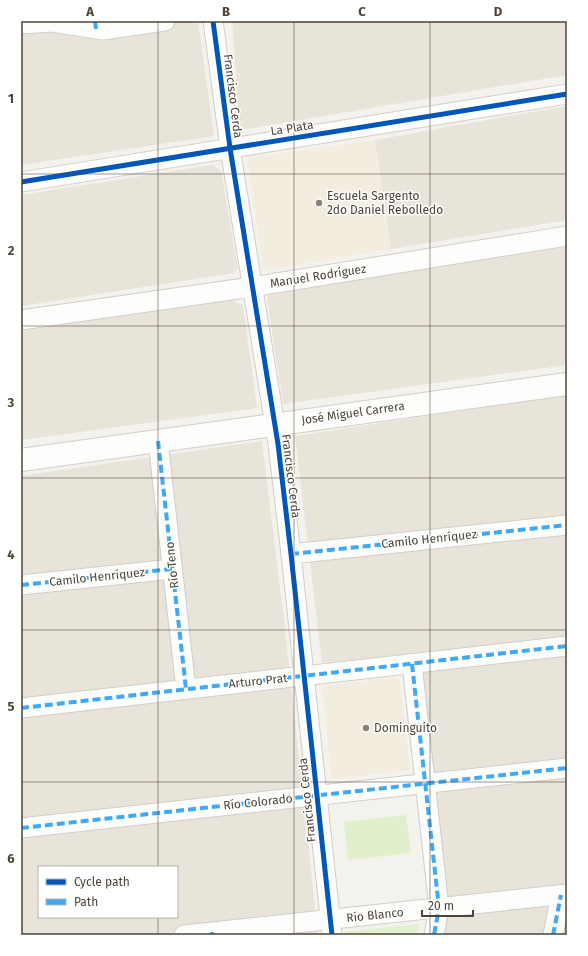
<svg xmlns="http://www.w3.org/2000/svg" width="588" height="956" font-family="'Fira Sans',sans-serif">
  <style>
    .residential { fill: #e8e4da; fill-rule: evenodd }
    .education { fill: #f2eddf }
    .green { fill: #e0f0cb }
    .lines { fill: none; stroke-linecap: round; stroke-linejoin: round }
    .minor-casing { stroke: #d0cec9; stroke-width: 21 }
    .tertiary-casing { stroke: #d0cec9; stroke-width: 24 }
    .minor { stroke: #fdfdfc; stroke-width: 19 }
    .tertiary { stroke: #fdfdfc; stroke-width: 22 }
    .quiet { stroke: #3fa9f5; stroke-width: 4; stroke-dasharray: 8 4; stroke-linecap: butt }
    .cycleway-casing { stroke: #fff; stroke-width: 8 }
    .cycleway { stroke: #0057b8; stroke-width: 5 }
    .grid { fill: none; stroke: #4c4437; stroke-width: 1; stroke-opacity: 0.55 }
    .poi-dot { fill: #878177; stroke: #fff; stroke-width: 1.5 }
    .labels { text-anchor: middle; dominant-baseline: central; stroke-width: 3; stroke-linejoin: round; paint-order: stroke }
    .street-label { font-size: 12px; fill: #4c4437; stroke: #fff }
    .poi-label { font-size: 12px; fill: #4c4437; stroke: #fff; text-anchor: start }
    .neatline { fill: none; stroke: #4c4437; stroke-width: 1.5 }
    .grid-label { font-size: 13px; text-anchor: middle; font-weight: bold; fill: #4c4437 }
  </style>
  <rect width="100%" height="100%" fill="#f4f2ed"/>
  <g class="residential">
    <polygon points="21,21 198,21 214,136 21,165"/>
    <polygon points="232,21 567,21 567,75 240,130"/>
    <polygon points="567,106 567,220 391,249 375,140"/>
    <polygon points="212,165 221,171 238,268 234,273 21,306 21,195"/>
    <polygon points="567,244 567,365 283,404 267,298 273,292"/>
    <polygon points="232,300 243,305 257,408 21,440 21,331"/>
    <polygon points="567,395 567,935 442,935 447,891 417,653 322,663 295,436"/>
    <path d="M262 441 285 629 318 935H21V476ZM39 867H177V917H39Z"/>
  </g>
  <g class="education">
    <polygon points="375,140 391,249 264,270 247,158"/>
    <polygon points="399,677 410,770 332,779 322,686"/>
  </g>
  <g class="green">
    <polygon points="406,815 411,853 348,860 344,822"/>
    <polygon points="419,924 417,935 344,935 344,932"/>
  </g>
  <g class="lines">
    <defs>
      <g id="minor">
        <polyline points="213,21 230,148 278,444 291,554 332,935"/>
        <polyline points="21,24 52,22 103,30 165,21"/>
        <polyline points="21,182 567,94"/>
        <polyline points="21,320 252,287 567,236"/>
        <polyline points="158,441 186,689"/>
        <polyline points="291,554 567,525"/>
        <polyline points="21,585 172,569"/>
        <polyline points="412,664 439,908 434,935"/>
        <polyline points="21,708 567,646"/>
        <polyline points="21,828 567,768"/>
        <polyline points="184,935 567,894"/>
        <polyline points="553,935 561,895"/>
      </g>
      <polyline id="tertiary" points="21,460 567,384"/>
    </defs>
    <use href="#minor" class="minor-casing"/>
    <use href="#tertiary" class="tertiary-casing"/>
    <use href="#minor" class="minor"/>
    <use href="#tertiary" class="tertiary"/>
    <g class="quiet">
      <polyline points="95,21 96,29"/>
      <polyline points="158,441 186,689"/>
      <polyline points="291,554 567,525"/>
      <polyline points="21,585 172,569"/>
      <polyline points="412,664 439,908 434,935"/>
      <polyline points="21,708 567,646"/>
      <polyline points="21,828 567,768"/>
      <polyline points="212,932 212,935"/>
      <polyline points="553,935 561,895"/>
    </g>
    <defs>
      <g id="cycleway">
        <polyline points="213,21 230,148 278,444 291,554 332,935"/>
        <polyline points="21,182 567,94"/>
      </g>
    </defs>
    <use href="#cycleway" class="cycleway-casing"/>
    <use href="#cycleway" class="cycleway"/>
  </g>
  <path class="grid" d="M158 21V867M294 21V935M430 21V935M21 174H567M21 326H567M21 478H567M21 630H567M21 782H567M158 917V935"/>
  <g class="poi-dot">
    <circle cx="319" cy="203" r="4"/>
    <circle cx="366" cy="728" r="4"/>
  </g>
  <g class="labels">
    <g class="street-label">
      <text transform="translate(233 96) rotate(83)">Francisco Cerda</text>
      <text transform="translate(292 128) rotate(-9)">La Plata</text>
      <text transform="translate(318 276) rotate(-9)">Manuel Rodríguez</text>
      <text transform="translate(353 413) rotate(-8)">José Miguel Carrera</text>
      <text transform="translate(291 476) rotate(83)">Francisco Cerda</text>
      <text transform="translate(429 539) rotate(-6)">Camilo Henríquez</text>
      <text transform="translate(172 565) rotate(-96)">Río Teno</text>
      <text transform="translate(97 577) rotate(-6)">Camilo Henríquez</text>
      <text transform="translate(258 681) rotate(-6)">Arturo Prat</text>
      <text transform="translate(307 800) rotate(-96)">Francisco Cerda</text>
      <text transform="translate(258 802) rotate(-6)">Río Colorado</text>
      <text transform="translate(375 915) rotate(-6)">Río Blanco</text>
    </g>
    <g class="poi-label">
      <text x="327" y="196">Escuela Sargento<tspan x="327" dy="14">2do Daniel Rebolledo</tspan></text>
      <text x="374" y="728">Dominguito</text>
    </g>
  </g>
  <rect width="588" height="956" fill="none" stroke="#ffffff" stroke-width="44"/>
  <rect x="38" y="866" width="140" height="52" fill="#ffffff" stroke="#b7b4af"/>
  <rect x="46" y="879" width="20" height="6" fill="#0057b8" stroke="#b7b4af"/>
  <text x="74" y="886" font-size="12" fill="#4c4437">Cycle path</text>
  <rect x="46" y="899" width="20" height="6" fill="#3fa9f5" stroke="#b7b4af"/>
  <text x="74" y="906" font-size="12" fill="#4c4437">Path</text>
  <path d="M422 910v6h51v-6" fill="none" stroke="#4c4437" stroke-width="2"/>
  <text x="428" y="910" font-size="12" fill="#4c4437" stroke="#ffffff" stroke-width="3" paint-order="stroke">20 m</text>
  <rect x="22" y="22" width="544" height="912" class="neatline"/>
  <g class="grid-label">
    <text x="90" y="16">A</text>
    <text x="226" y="16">B</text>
    <text x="362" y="16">C</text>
    <text x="498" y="16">D</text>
    <text x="11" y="103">1</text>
    <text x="11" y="255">2</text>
    <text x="11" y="407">3</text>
    <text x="11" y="559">4</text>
    <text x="11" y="711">5</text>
    <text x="11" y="863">6</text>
  </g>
</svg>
